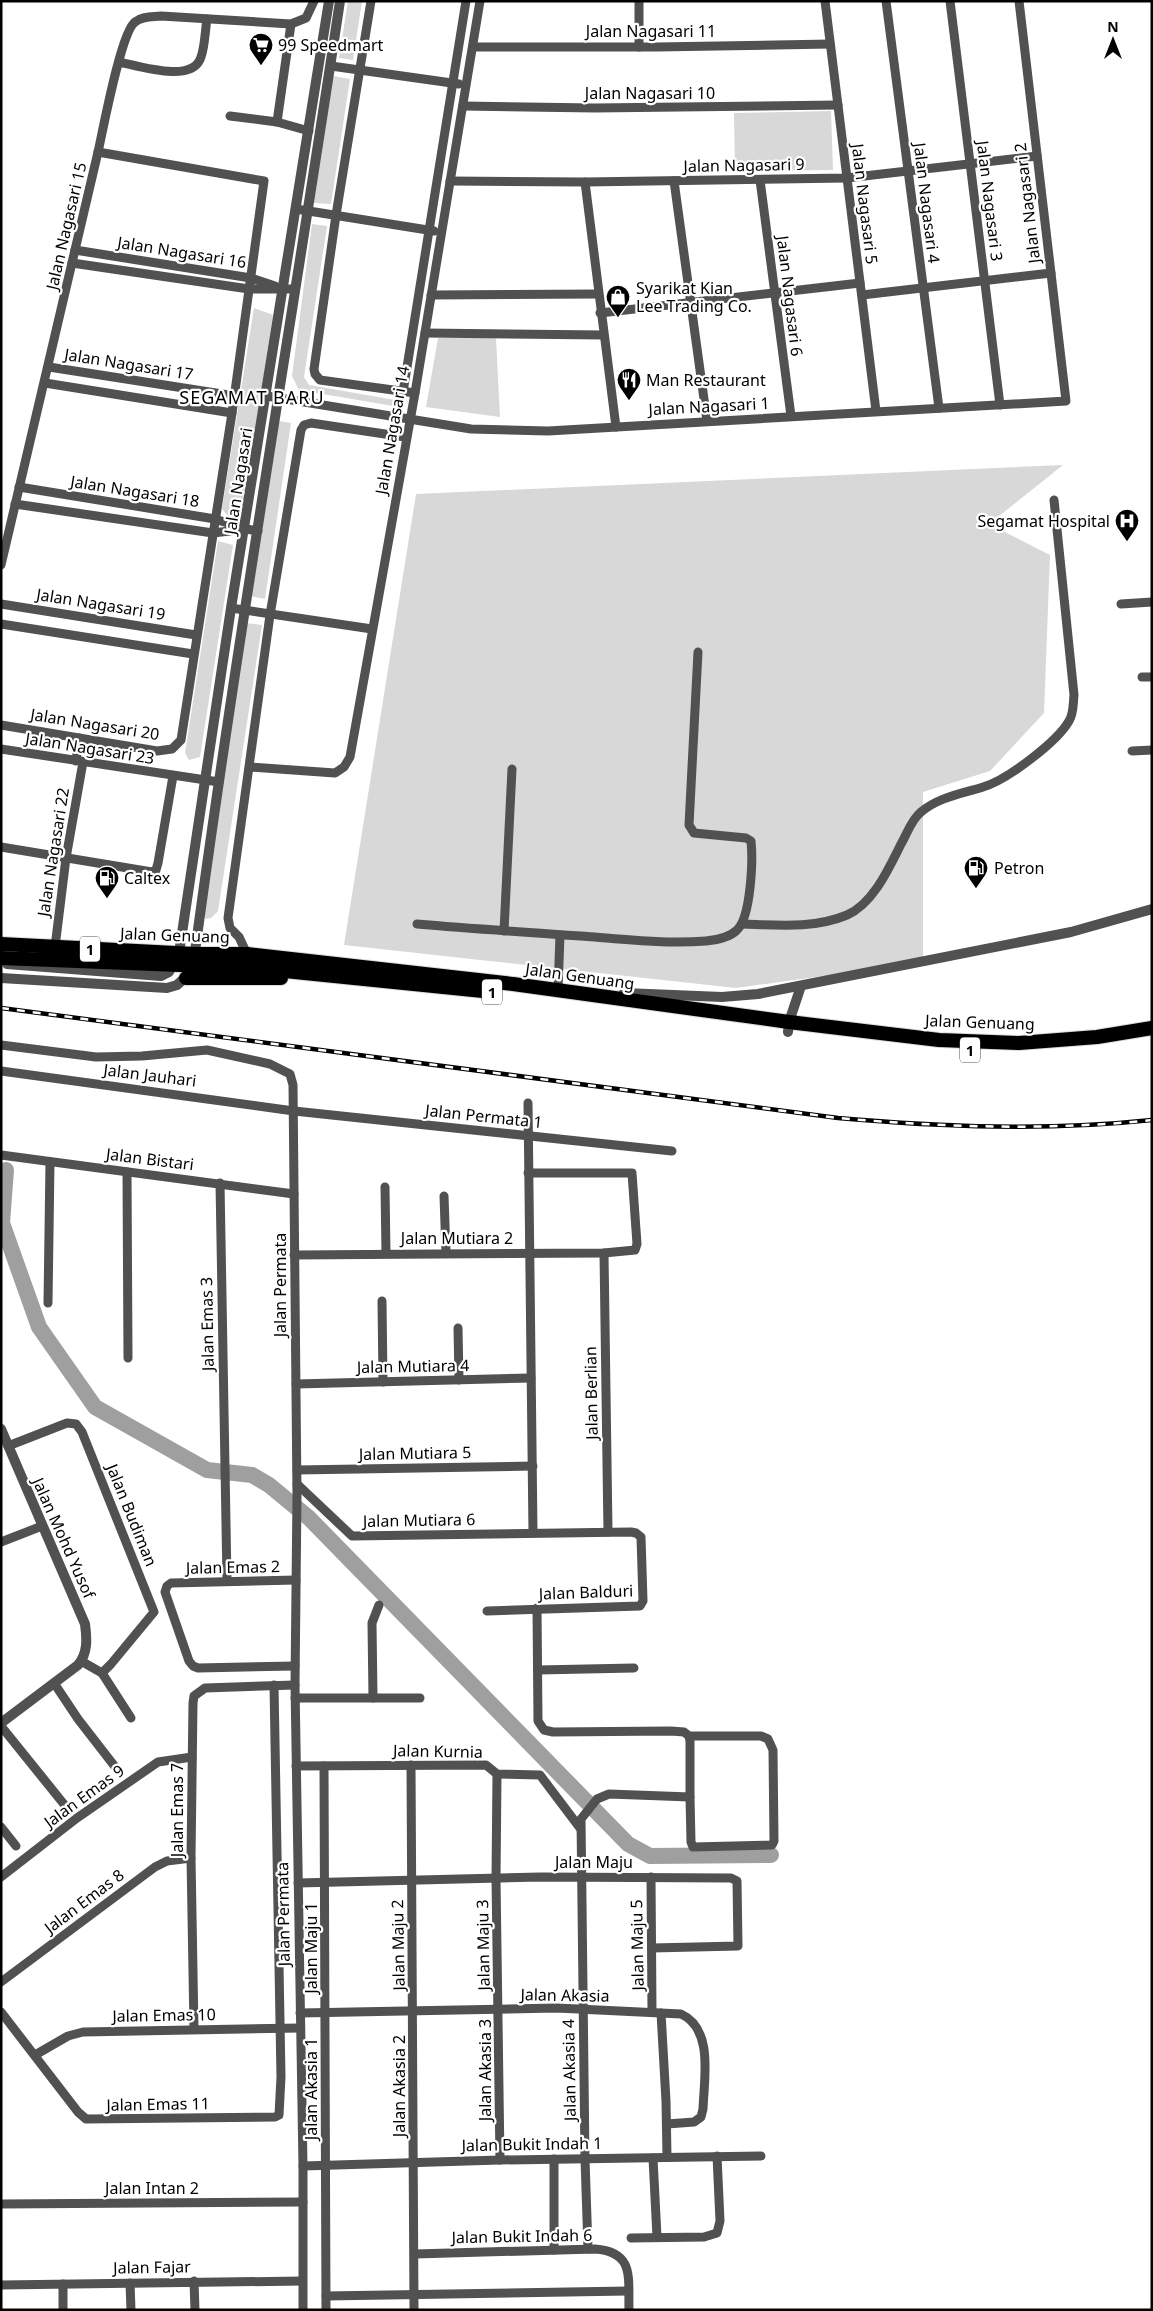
<svg xmlns="http://www.w3.org/2000/svg" width="1153" height="2311" font-family="'Noto Sans',sans-serif">
  <style>
    .green { fill: #d8d8d8 }
    .lines { fill: none; stroke-linecap: round; stroke-linejoin: round }
    .river { stroke: #9f9f9f; stroke-width: 16 }
    .trunk-casing { stroke: #dbdbdb; stroke-width: 16 }
    .minor { stroke: #515151; stroke-width: 9 }
    .tertiary { stroke: #515151; stroke-width: 10 }
    .trunk { stroke: #000; stroke-width: 14 }
    .rail-casing { stroke: #000; stroke-width: 4.5 }
    .rail { stroke: #fff; stroke-width: 2.5; stroke-dasharray: 8; stroke-linecap: butt }
    .labels { text-anchor: middle; dominant-baseline: central; stroke-width: 4.5; stroke-linejoin: round; paint-order: stroke }
    .shield { fill: #fff; stroke: #4c4c4c; stroke-width: 1 }
    .shield-label { font-size: 15px; font-weight: bold; fill: #000 }
    .street-label { font-size: 16px; fill: #000; stroke: #fff }
    .poi-label { font-size: 16px; fill: #000; stroke: #fff; text-anchor: start }
    .neighbourhood-label { font-size: 18px; letter-spacing: 1px; fill: #000; stroke: #fff }
  </style>
  <rect width="100%" height="100%" fill="#fff"/>
  <g class="green">
    <polygon points="348,1 362,1 353,60 339,58"/>
    <polygon points="332,76 350,79 331,204 314,203"/>
    <polygon points="831,111 833,170 735,171 734,113"/>
    <polygon points="312,224 327,226 304,377 309,385 401,401 399,407 299,390 292,376"/>
    <polygon points="254,308 273,315 243,508 230,518 222,509"/>
    <polygon points="438,338 496,338 500,417 426,407"/>
    <polygon points="278,421 291,423 265,599 250,596"/>
    <polygon points="1063,465 989,524 1050,555 1044,713 990,771 923,792 923,962 736,988 344,945 416,494"/>
    <polygon points="218,541 233,545 200,757 189,760 185,753"/>
    <polygon points="246,623 262,625 218,911 211,918 206,919 203,914"/>
  </g>
  <g class="lines">
    <polyline class="river" points="6,1170 2,1223 39,1327 95,1407 207,1470 252,1475 269,1485 309,1518 628,1844 650,1856 771,1855"/>
    <defs>
      <g id="trunk">
        <polyline points="1,944 195,954 247,954 513,984 789,1022 939,1040 1019,1043 1097,1037 1152,1028"/>
        <polyline points="1,958 255,968 483,991"/>
        <polyline points="186,978 281,978"/>
      </g>
    </defs>
    <use href="#trunk" class="trunk-casing"/>
    <g class="minor">
      <polyline points="371,1 336,215 314,369 315,374 320,380 415,393"/>
      <polyline points="639,1 639,47"/>
      <polyline points="825,1 876,411"/>
      <polyline points="886,1 939,408"/>
      <polyline points="950,1 1000,405"/>
      <polyline points="473,47 657,47 830,44"/>
      <path d="M119 62C139 66 193 84 201 57 205 46 205 31 207 19"/>
      <polyline points="331,66 459,84"/>
      <polyline points="463,106 595,108 838,105"/>
      <polyline points="230,116 277,122 309,131"/>
      <polyline points="277,122 291,24"/>
      <path d="M98 152C103 130 121 32 135 22 142 16 152 17 161 16L291 24 306 18 314 1"/>
      <polyline points="760,180 791,416"/>
      <polyline points="450,181 585,182 847,178 1037,156"/>
      <polyline points="674,181 707,421"/>
      <polyline points="585,182 616,427"/>
      <polyline points="296,209 434,231"/>
      <polyline points="75,250 251,278 275,286"/>
      <polyline points="72,263 249,289 294,289"/>
      <polyline points="431,295 598,294"/>
      <polyline points="862,295 1051,273"/>
      <polyline points="600,313 860,283"/>
      <polyline points="425,333 603,335"/>
      <polyline points="49,367 235,396"/>
      <polyline points="45,383 232,413"/>
      <polyline points="403,392 466,1"/>
      <polyline points="267,396 471,429 548,431 1066,401 1019,1"/>
      <polyline points="19,487 215,519 243,528"/>
      <polyline points="15,504 213,533 246,529 258,531"/>
      <polyline points="1,565 98,152 264,181 232,413 181,740 172,749 157,751 1,725"/>
      <polyline points="1,604 196,635"/>
      <polyline points="1121,604 1152,602"/>
      <polyline points="231,608 372,629"/>
      <polyline points="1,624 193,654"/>
      <polyline points="1142,677 1152,677"/>
      <polyline points="1,749 219,782"/>
      <polyline points="1132,751 1152,750"/>
      <polyline points="76,761 79,738"/>
      <polyline points="250,767 335,773 344,767 350,757 415,393 480,1"/>
      <polyline points="1,847 152,872 156,870 158,863 173,776"/>
      <path d="M417 924C476 929 536 933 595 937 631 940 669 944 706 941 716 940 729 938 737 930 751 917 753 860 751 841L746 838 694 833 689 825 698 652"/>
      <path d="M742 924C776 925 814 929 847 915 873 904 889 868 901 844 907 834 911 820 921 812 939 797 961 794 983 787 1007 780 1057 742 1069 721 1074 713 1073 703 1074 695L1054 500"/>
      <polyline points="504,931 512,769"/>
      <polyline points="55,947 66,858 83,762"/>
      <polyline points="247,954 239,937 230,928 228,918 270,615 301,430 304,425 311,423 405,437"/>
      <polyline points="558,990 560,935"/>
      <polyline points="1,1045 96,1057 142,1056 207,1050 270,1064 290,1074 293,1085 297,1495 295,1685 303,2166 303,2310"/>
      <polyline points="1,1071 294,1111 672,1151"/>
      <polyline points="528,1103 533,1533"/>
      <polyline points="1,1155 294,1194"/>
      <polyline points="127,1172 128,1358"/>
      <polyline points="220,1183 227,1581"/>
      <polyline points="385,1187 386,1253"/>
      <polyline points="444,1196 446,1253"/>
      <polyline points="604,1253 608,1532"/>
      <polyline points="294,1255 604,1253 635,1250 637,1244 632,1173 528,1173"/>
      <polyline points="382,1301 383,1382"/>
      <polyline points="48,1303 50,1162"/>
      <polyline points="458,1328 459,1380"/>
      <polyline points="296,1384 531,1378"/>
      <polyline points="8,1446 67,1423 76,1424 82,1432 154,1612 111,1664 102,1673"/>
      <polyline points="297,1470 533,1466"/>
      <polyline points="297,1484 352,1536 631,1532 636,1533 641,1537 643,1601 640,1606 487,1611"/>
      <polyline points="1,1542 42,1526"/>
      <polyline points="537,1608 538,1721 544,1730 553,1732 671,1731 684,1732 689,1736 690,1741 690,1797 609,1794 597,1799 581,1819 585,2159 588,2249"/>
      <polyline points="81,1661 102,1673 131,1718"/>
      <polyline points="295,1666 198,1668 193,1666 189,1661 165,1592 167,1586 171,1583 296,1580"/>
      <polyline points="538,1670 634,1668"/>
      <polyline points="54,1683 78,1719 116,1768"/>
      <polyline points="295,1698 420,1698"/>
      <polyline points="373,1698 372,1623 379,1605"/>
      <polyline points="1,1726 67,1808"/>
      <polyline points="689,1736 761,1736 768,1739 773,1750 774,1841 772,1845 693,1847 691,1842 690,1797"/>
      <polyline points="411,1765 414,2310"/>
      <polyline points="296,1766 486,1765 497,1774 540,1775 580,1828"/>
      <polyline points="324,1766 326,2310"/>
      <polyline points="497,1774 496,1879 500,2160"/>
      <polyline points="1,1827 16,1846"/>
      <polyline points="1,1877 77,1818 158,1762 192,1757"/>
      <polyline points="651,1877 652,2012"/>
      <polyline points="298,1883 540,1877 731,1878 737,1881 738,1946 652,1948"/>
      <polyline points="1,1982 155,1867 167,1861 191,1858"/>
      <polyline points="1,2012 78,2112 86,2119 275,2117 279,2115 281,2077 274,1685"/>
      <path d="M300 2013 557 2008 681 2014C714 2029 704 2079 703 2109L701 2117 694 2122 667 2124"/>
      <polyline points="661,2013 666,2101 667,2157"/>
      <polyline points="194,2029 191,1858 193,1703 194,1696 205,1688 295,1685"/>
      <polyline points="35,2055 68,2036 83,2032 300,2028"/>
      <polyline points="653,2158 657,2237"/>
      <polyline points="554,2159 554,2250"/>
      <polyline points="303,2166 500,2160 761,2156"/>
      <polyline points="1,2204 303,2202"/>
      <polyline points="631,2238 704,2237 717,2233 720,2221 717,2156"/>
      <path d="M415 2254 595 2249C635 2252 628 2278 629 2310"/>
      <polyline points="194,2281 195,2310"/>
      <polyline points="130,2283 131,2310"/>
      <polyline points="63,2284 63,2310"/>
      <polyline points="1,2285 302,2281"/>
      <polyline points="326,2296 628,2291"/>
    </g>
    <g class="tertiary">
      <path d="M194 959C237 639 292 321 340 1"/>
      <polyline points="7,964 161,976 169,972 179,953 231,608 329,1"/>
      <polyline points="1,978 167,988 177,985 190,973"/>
      <polyline points="624,993 722,997 758,994 1071,932 1152,909"/>
      <polyline points="788,1032 789,1022 801,986"/>
      <path d="M1 1429 85 1624C87 1639 88 1653 78 1665L1 1723"/>
    </g>
    <use href="#trunk" class="trunk"/>
    <defs>
      <path id="rail" d="M1 1008 838 1118C942 1127 1047 1131 1152 1120"/>
    </defs>
    <use href="#rail" class="rail-casing"/>
    <use href="#rail" class="rail"/>
  </g>
  <defs>
    <symbol id="supermarket-pin" viewBox="-11 -11 22 30"><path d="M0 17L-7.5 6A9.5 9.5 0 1 1 7.5 6Z" fill="#000" stroke="#fff"/><path d="M-6-5.5h2.5l.6 2H6L4.5 2H-2.5L-4.4-4H-6ZM-1.5 3.2a1.3 1.3 0 1 0 .1 0ZM3 3.2a1.3 1.3 0 1 0 .1 0Z" fill="#fff"/></symbol>
    <symbol id="shop-pin" viewBox="-11 -11 22 30"><path d="M0 17L-7.5 6A9.5 9.5 0 1 1 7.5 6Z" fill="#000" stroke="#fff"/><path d="M-5-2.5h2.3a2.7 3.5 0 0 1 5.4 0H5L5.5 6h-11ZM-1.5-2.5h3a1.5 2.3 0 0 0-3 0Z" fill="#fff"/></symbol>
    <symbol id="restaurant-pin" viewBox="-11 -11 22 30"><path d="M0 17L-7.5 6A9.5 9.5 0 1 1 7.5 6Z" fill="#000" stroke="#fff"/><path d="M-5-6h1v4h1v-4h1v4h1v-4h1v5L-1.5 .5V6h-2V.5L-5-1ZM5-6V6H3V1.5H1.5Q1.5-4 5-6Z" fill="#fff"/></symbol>
    <symbol id="hospital-pin" viewBox="-11 -11 22 30"><path d="M0 17L-7.5 6A9.5 9.5 0 1 1 7.5 6Z" fill="#000" stroke="#fff"/><path d="M-5-5h3v3.5h4V-5h3V5h-3V1.5h-4V5h-3Z" fill="#fff"/></symbol>
    <symbol id="fuel-pin" viewBox="-11 -11 22 30"><path d="M0 17L-7.5 6A9.5 9.5 0 1 1 7.5 6Z" fill="#000" stroke="#fff"/><path d="M-5.5-6h7V0h2V4h1.3V-2.5L3-4.5l.8-.8L6-3V5H2.5V1h-1V6h-7ZM-4.2-4.7v3.2H.2V-4.7Z" fill="#fff"/></symbol>
  </defs>
  <g fill-rule="evenodd">
    <use href="#supermarket-pin" x="247" y="31" width="28" height="38"/>
    <use href="#shop-pin" x="604" y="283" width="28" height="38"/>
    <use href="#restaurant-pin" x="615" y="366" width="28" height="38"/>
    <use href="#hospital-pin" x="1113" y="507" width="28" height="38"/>
    <use href="#fuel-pin" x="962" y="854" width="28" height="38"/>
    <use href="#fuel-pin" x="93" y="864" width="28" height="38"/>
  </g>
  <g class="labels">
    <g class="shield">
      <rect x="80" y="936.5" width="20" height="25" rx="4"/>
      <rect x="482" y="979.5" width="20" height="25" rx="4"/>
      <rect x="960" y="1037.5" width="20" height="25" rx="4"/>
    </g>
    <g class="shield-label">
      <text x="90" y="949">1</text>
      <text x="492" y="992">1</text>
      <text x="970" y="1050">1</text>
    </g>
    <g class="street-label">
      <text x="651" y="31">Jalan Nagasari 11</text>
      <text x="650" y="93">Jalan Nagasari 10</text>
      <text transform="translate(744 165) rotate(-1)">Jalan Nagasari 9</text>
      <text transform="translate(990 201) rotate(83)">Jalan Nagasari 3</text>
      <text transform="translate(927 203) rotate(83)">Jalan Nagasari 4</text>
      <text transform="translate(1027 203) rotate(-97)">Jalan Nagasari 2</text>
      <text transform="translate(865 204) rotate(83)">Jalan Nagasari 5</text>
      <text transform="translate(66 226) rotate(-77)">Jalan Nagasari 15</text>
      <text transform="translate(182 252) rotate(9)">Jalan Nagasari 16</text>
      <text transform="translate(790 296) rotate(83)">Jalan Nagasari 6</text>
      <text transform="translate(129 364) rotate(9)">Jalan Nagasari 17</text>
      <text transform="translate(709 406) rotate(-3)">Jalan Nagasari 1</text>
      <text transform="translate(392 430) rotate(-80)">Jalan Nagasari 14</text>
      <text transform="translate(238 481) rotate(-81)">Jalan Nagasari</text>
      <text transform="translate(135 491) rotate(9)">Jalan Nagasari 18</text>
      <text transform="translate(101 604) rotate(9)">Jalan Nagasari 19</text>
      <text transform="translate(95 724) rotate(9)">Jalan Nagasari 20</text>
      <text transform="translate(90 748) rotate(9)">Jalan Nagasari 23</text>
      <text transform="translate(53 852) rotate(-81)">Jalan Nagasari 22</text>
      <text transform="translate(175 935) rotate(2)">Jalan Genuang</text>
      <text transform="translate(580 976) rotate(8)">Jalan Genuang</text>
      <text transform="translate(980 1022) rotate(2)">Jalan Genuang</text>
      <text transform="translate(150 1075) rotate(7)">Jalan Jauhari</text>
      <text transform="translate(484 1116) rotate(6)">Jalan Permata 1</text>
      <text transform="translate(150 1159) rotate(7)">Jalan Bistari</text>
      <text x="457" y="1238">Jalan Mutiara 2</text>
      <text transform="translate(280 1285) rotate(-90)">Jalan Permata</text>
      <text transform="translate(207 1324) rotate(-91)">Jalan Emas 3</text>
      <text transform="translate(413 1366) rotate(-1)">Jalan Mutiara 4</text>
      <text transform="translate(591 1393) rotate(-91)">Jalan Berlian</text>
      <text transform="translate(415 1453) rotate(-1)">Jalan Mutiara 5</text>
      <text transform="translate(132 1515) rotate(68)">Jalan Budiman</text>
      <text transform="translate(419 1520) rotate(-1)">Jalan Mutiara 6</text>
      <text transform="translate(64 1538) rotate(66)">Jalan Mohd Yusof</text>
      <text transform="translate(233 1567) rotate(-1)">Jalan Emas 2</text>
      <text transform="translate(586 1592) rotate(-2)">Jalan Balduri</text>
      <text transform="translate(438 1751) rotate(1)">Jalan Kurnia</text>
      <text transform="translate(84 1796) rotate(-36)">Jalan Emas 9</text>
      <text transform="translate(177 1810) rotate(-90)">Jalan Emas 7</text>
      <text x="594" y="1862">Jalan Maju</text>
      <text transform="translate(84 1901) rotate(-37)">Jalan Emas 8</text>
      <text transform="translate(283 1914) rotate(-91)">Jalan Permata</text>
      <text transform="translate(398 1945) rotate(-91)">Jalan Maju 2</text>
      <text transform="translate(483 1945) rotate(-91)">Jalan Maju 3</text>
      <text transform="translate(637 1945) rotate(-91)">Jalan Maju 5</text>
      <text transform="translate(311 1948) rotate(-90)">Jalan Maju 1</text>
      <text transform="translate(565 1995) rotate(1)">Jalan Akasia</text>
      <text transform="translate(164 2015) rotate(-1)">Jalan Emas 10</text>
      <text transform="translate(485 2070) rotate(-90)">Jalan Akasia 3</text>
      <text transform="translate(569 2070) rotate(-91)">Jalan Akasia 4</text>
      <text transform="translate(399 2086) rotate(-90)">Jalan Akasia 2</text>
      <text transform="translate(311 2089) rotate(-90)">Jalan Akasia 1</text>
      <text transform="translate(158 2104) rotate(-1)">Jalan Emas 11</text>
      <text transform="translate(532 2144) rotate(-1)">Jalan Bukit Indah 1</text>
      <text x="152" y="2188">Jalan Intan 2</text>
      <text transform="translate(522 2236) rotate(-1)">Jalan Bukit Indah 6</text>
      <text transform="translate(152 2267) rotate(-1)">Jalan Fajar</text>
    </g>
    <g class="poi-label">
      <text x="278" y="45">99 Speedmart</text>
      <text x="636" y="288">Syarikat Kian<tspan x="636" dy="18">Lee Trading Co.</tspan></text>
      <text x="646" y="380">Man Restaurant</text>
      <text x="1110" y="521" text-anchor="end">Segamat Hospital</text>
      <text x="994" y="868">Petron</text>
      <text x="124" y="878">Caltex</text>
    </g>
    <g class="neighbourhood-label">
      <text x="252" y="397">SEGAMAT BARU</text>
    </g>
  </g>
  <rect width="1153" height="2311" fill="none" stroke="#000000" stroke-width="5"/>
  <g transform="translate(1113 40)" stroke="#ffffff" stroke-width="4" paint-order="stroke">
  <path d="M0-4L9 19L0 12L-9 19Z" fill="#000000"/>
  <text y="-8" font-size="14" font-weight="bold" text-anchor="middle" fill="#000000">N</text>
  </g>
</svg>
